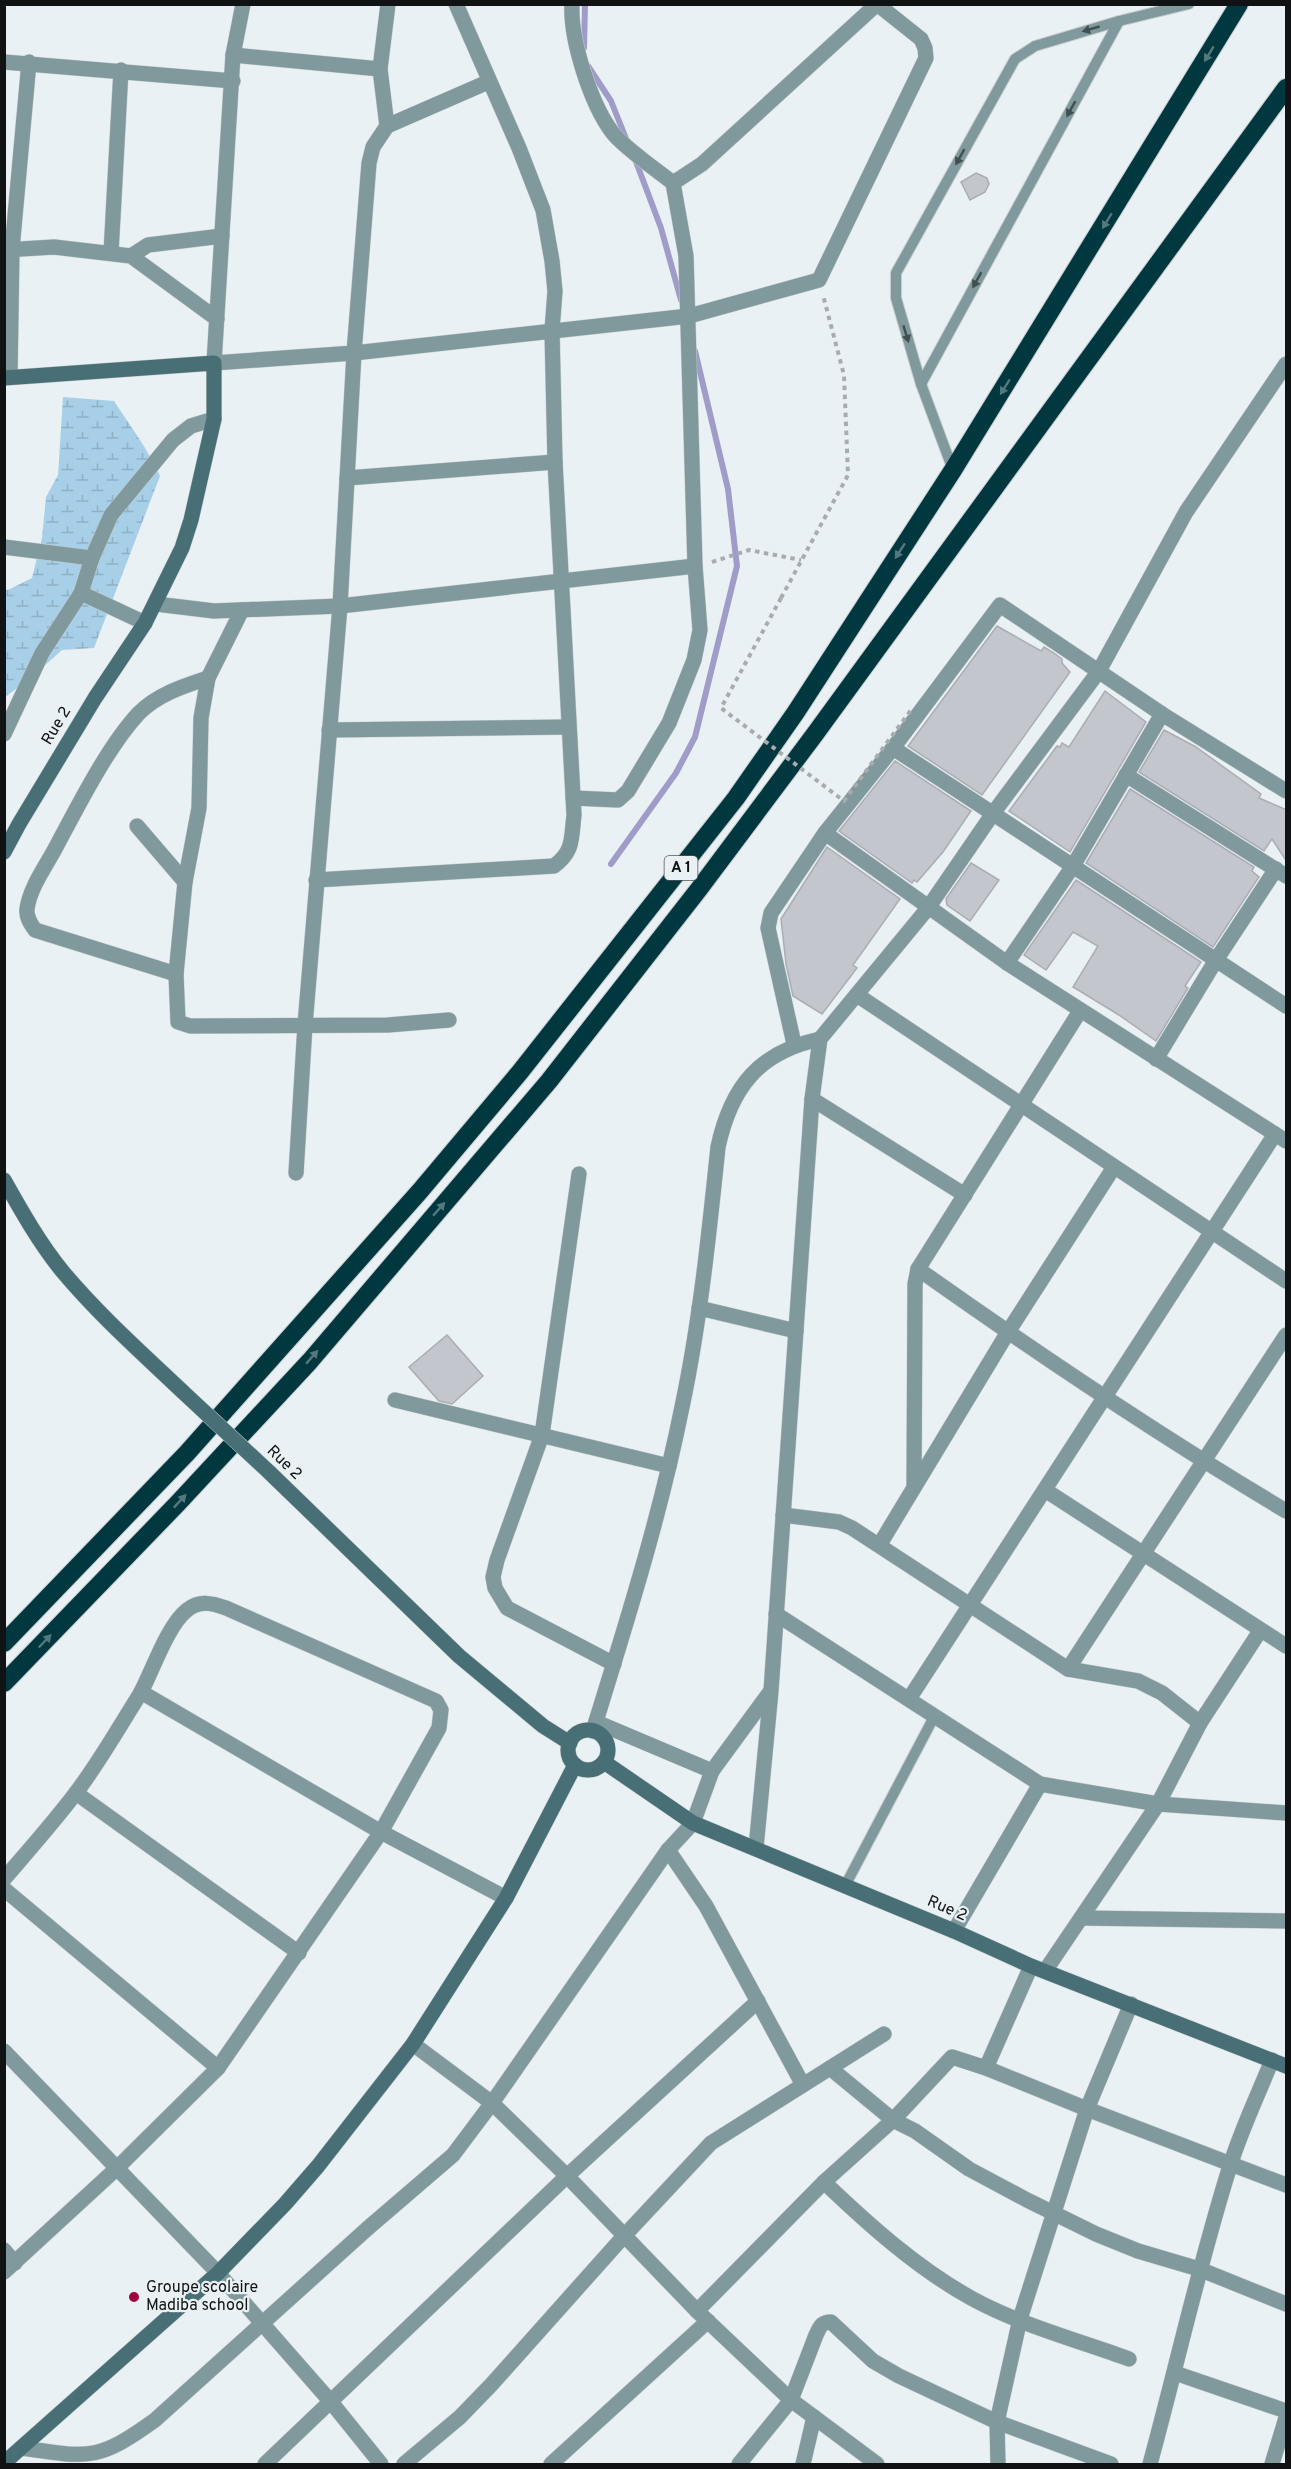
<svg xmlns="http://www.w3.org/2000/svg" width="1291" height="2469" font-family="Overpass,sans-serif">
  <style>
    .wetland { fill: url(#wetland-marsh) }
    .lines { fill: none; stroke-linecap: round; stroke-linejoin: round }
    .stream { stroke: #a09cca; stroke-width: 6 }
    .building { fill: #c3c6cc; stroke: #aaadb3; stroke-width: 1.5 }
    .lane-casing { stroke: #c7cdd0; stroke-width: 12 }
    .street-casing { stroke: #c7cdd0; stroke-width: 16 }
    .secondary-casing { stroke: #c7cdd0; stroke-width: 16 }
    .highway-casing { stroke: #c7cdd0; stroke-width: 20 }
    .path { stroke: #a7adaf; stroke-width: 4; stroke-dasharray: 4.5 4.5; stroke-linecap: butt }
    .lane { stroke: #7f999d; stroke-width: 10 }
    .street { stroke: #7f999d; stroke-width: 15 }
    .secondary { stroke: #486f75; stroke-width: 15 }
    .highway { stroke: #01373e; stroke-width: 18 }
    .secondary-bridge-casing { stroke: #c7cdd0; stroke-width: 16; stroke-linecap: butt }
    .path-bridge { stroke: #a7adaf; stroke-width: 4; stroke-dasharray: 4.5 4.5; stroke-linecap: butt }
    .secondary-bridge { stroke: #486f75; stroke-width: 15 }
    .oneway { fill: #424f51 }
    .oneway2 { fill: #53787e }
    .poi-dot { fill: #a0013f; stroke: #eaf1f4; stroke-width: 2 }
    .labels { text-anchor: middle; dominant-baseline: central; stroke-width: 4.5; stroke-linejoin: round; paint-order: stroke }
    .shield { fill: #eaf1f4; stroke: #515556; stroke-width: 1.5 }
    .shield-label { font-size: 15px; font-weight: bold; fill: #101213 }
    .street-label { font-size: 16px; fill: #101213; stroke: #eaf1f4 }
    .poi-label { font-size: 16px; fill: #101213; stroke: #eaf1f4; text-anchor: start }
  </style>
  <defs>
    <pattern id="wetland-marsh" width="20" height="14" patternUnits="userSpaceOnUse" patternTransform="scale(1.5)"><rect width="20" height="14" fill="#a7cfe7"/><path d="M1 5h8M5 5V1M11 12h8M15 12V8" fill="none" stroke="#8fb1c5"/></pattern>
  </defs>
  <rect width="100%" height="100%" fill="#eaf1f4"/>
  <path class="wetland" d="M63 397 114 401C130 426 148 449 160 476L94 648 62 650 31 678 5 697 4 589 8 590 32 578 42 538 46 497 58 475Z"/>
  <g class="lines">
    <g class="stream">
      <polyline points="584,48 585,4"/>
      <polyline points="588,66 611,101 627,141"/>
      <polyline points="635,159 661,228 681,300"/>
      <polyline points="611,864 676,773 695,737 737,566 728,489 695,351"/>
    </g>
  </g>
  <g class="building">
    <polygon points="976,173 987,178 989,184 985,192 970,200 961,182"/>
    <polygon points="997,626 1041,651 1044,647 1054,653 1062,659 1062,663 1070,672 982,795 908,746"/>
    <polygon points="1105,691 1146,722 1070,852 1009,811 1057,746 1060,747 1062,743 1069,747"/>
    <polygon points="1164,730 1196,747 1261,794 1259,798 1287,810 1287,862 1272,839 1264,851 1139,772"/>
    <polygon points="895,761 971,811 943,852 917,882 914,880 912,883 839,831"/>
    <polygon points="1130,789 1254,867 1252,871 1259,877 1213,947 1086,863"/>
    <polygon points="827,847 900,899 853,965 857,968 822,1014 793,996 786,964 781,919"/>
    <polygon points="971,863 999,880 970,921 947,905 946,899"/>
    <polygon points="1076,880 1201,962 1185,986 1188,988 1156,1041 1119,1015 1073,987 1098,946 1073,932 1046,970 1024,955"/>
    <polygon points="447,1335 483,1376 452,1404 439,1401 409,1367"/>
  </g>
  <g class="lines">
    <defs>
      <g id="lane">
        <polyline points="921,384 1119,21"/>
        <polyline points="953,470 921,384 896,298 896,273 1015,59 1035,46 1119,21 1189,4"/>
        <polyline points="845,1886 935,1715"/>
      </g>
      <g id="street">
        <polyline points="243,4 233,55 214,363 354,353 689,316 819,280 926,58 925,48 921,39 877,4"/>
        <path d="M572 4C570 40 591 104 612 132 623 147 658 171 673 183"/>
        <polyline points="233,55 380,69"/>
        <polyline points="4,62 233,81"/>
        <polyline points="387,126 488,82"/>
        <polyline points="4,250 54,247 131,256 217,319"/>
        <polyline points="111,253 121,70"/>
        <polyline points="131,256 148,245 222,236"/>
        <polyline points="10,377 12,249 29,62"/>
        <polyline points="347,478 555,462"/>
        <polyline points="4,547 92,558"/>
        <polyline points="81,593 92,558 111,515 173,440 191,426 214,419"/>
        <polyline points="156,604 214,611 340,606 695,566"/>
        <polyline points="242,610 208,678 201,718 199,808 185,882 176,974 178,1022 190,1026 388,1025 449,1020"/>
        <polyline points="329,730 568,727"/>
        <polyline points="4,734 42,653 81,593 145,623"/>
        <polyline points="893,748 1286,1006"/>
        <polyline points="1126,775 1286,876"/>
        <polyline points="573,798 618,800 628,791 669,723 694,660 700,630 695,566 686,256 673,183 702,164 877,4"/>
        <polyline points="137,826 185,882"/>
        <polyline points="825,833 1007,963 1286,1141"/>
        <path d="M316 880 554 866C574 851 571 839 574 815L555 462 552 330 555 291 552 261 543 210 519 148 456 4"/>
        <polyline points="1007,963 1073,866 1162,714"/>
        <path d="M176 974 35 930C31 924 26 918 27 909 30 887 46 866 56 847 78 806 108 746 139 713 158 694 184 686 208 678"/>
        <polyline points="857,995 1286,1281"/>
        <polyline points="794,1044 768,928 771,913 825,833 893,748 1000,605 1162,714 1286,791"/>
        <polyline points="1156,1059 1216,960 1276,869"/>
        <polyline points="812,1099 965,1195"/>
        <polyline points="296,1173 305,1025 340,606 354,353 369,163 373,147 387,126 380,69 388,4"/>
        <polyline points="579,1174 542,1435 497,1560 493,1577 495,1588 507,1608 614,1664"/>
        <path d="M918 1269C1038 1354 1160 1436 1286 1511"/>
        <polyline points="699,1308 796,1331"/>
        <polyline points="395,1400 669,1466"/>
        <polyline points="914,1485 915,1284 918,1269 1080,1011"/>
        <polyline points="1045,1490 1286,1646"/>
        <polyline points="783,1515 839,1522 852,1528 1068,1669 1138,1681 1162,1693 1200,1723"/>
        <polyline points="880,1544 1008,1332 1114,1167"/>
        <polyline points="776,1614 1040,1784 1158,1804 1286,1813"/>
        <polyline points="1068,1669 1286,1335"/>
        <polyline points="141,1692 381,1832 506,1898"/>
        <polyline points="909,1699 1275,1134"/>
        <polyline points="596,1722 712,1771 770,1692"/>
        <path d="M593 1731C626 1624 660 1517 682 1407 700 1322 709 1234 718 1147 731 1087 759 1052 820 1039"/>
        <polyline points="76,1793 299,1953"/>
        <polyline points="756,1848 771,1691 812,1099 820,1039 928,908 994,812 1099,671 1186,512 1286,364"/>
        <polyline points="668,1850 706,1906 803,2085"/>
        <path d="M4 1879C28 1851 53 1823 75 1794 99 1763 119 1727 140 1694 153 1670 167 1626 187 1610 200 1600 212 1603 226 1608L436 1701 441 1710 439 1728 381 1832 218 2068 116 2169 4 2272"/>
        <polyline points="4,1889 218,2068"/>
        <polyline points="1082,1918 1286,1921"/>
        <polyline points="954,1931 1040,1784"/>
        <polyline points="1045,1971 1158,1804 1200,1723 1260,1631"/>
        <polyline points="413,2044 492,2103 567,2176 697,2311 791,2400 877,2464"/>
        <polyline points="4,2051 218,2273 331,2402 381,2464"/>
        <polyline points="830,2068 893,2120 915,2131 969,2169 1027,2200 1096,2234 1138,2251 1199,2269 1286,2304"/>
        <polyline points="986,2068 1031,1966"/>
        <path d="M824 2182C869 2225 917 2268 971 2298 1020 2325 1077 2340 1129 2359"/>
        <polyline points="4,2250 15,2263"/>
        <polyline points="697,2311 824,2182 893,2120 952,2057 986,2068 1087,2109 1286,2185"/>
        <polyline points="1175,2373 1286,2411"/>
        <path d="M22 2448C90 2458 98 2461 155 2420L368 2228 453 2155 492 2103 668 1850 693 1823 712 1771"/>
        <polyline points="265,2464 567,2176 758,2001"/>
        <polyline points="404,2464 460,2417 491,2385 624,2236 711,2143 884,2034"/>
        <polyline points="551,2464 708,2321"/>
        <path d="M739 2464 791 2400 816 2335C820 2327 821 2322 831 2322L873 2361 899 2376 997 2422 1111 2464"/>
        <polyline points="803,2464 814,2417"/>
        <polyline points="998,2464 997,2422 1020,2319 1087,2109 1131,2004"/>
        <path d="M1150 2464C1177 2365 1199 2264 1230 2166 1241 2130 1258 2095 1272 2060"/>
        <polyline points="1272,2464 1286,2418"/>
      </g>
      <g id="secondary">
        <polyline points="4,378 214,363 214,419 191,520 182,548 145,623 95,698 19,824 4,852"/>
        <path d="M4 1180C22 1212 40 1244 63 1272 100 1316 142 1353 183 1392"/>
        <polyline points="269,1472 459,1656 543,1726 570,1743"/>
        <circle cx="588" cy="1750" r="20"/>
        <polyline points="604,1762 693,1823 954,1931 1031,1966 1286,2066"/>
        <polyline points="4,2463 218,2273 285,2204 318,2166 413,2044 506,1898 575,1765"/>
      </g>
      <g id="highway">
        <polyline points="4,1643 187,1453 420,1191 520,1072 736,798 796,712 953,470 1239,4"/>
        <polyline points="4,1683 178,1503 310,1361 549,1081 699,889 815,734 1286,88"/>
      </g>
    </defs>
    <use href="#lane" class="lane-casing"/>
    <use href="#street" class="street-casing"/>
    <use href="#secondary" class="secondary-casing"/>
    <use href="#highway" class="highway-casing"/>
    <g class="path">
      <polyline points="712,562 749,550 801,560"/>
      <polyline points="781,598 848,475 844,375 823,295"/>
    </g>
    <use href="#lane" class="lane"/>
    <use href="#street" class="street"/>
    <use href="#secondary" class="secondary"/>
    <use href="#highway" class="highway"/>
    <defs>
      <polyline id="secondary-bridge" points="183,1392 269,1472"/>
    </defs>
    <use href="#secondary-bridge" class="secondary-bridge-casing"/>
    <polyline class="path-bridge" points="781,598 721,708 844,801 911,710"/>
    <use href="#secondary-bridge" class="secondary-bridge"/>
  </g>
  <defs><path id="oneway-solid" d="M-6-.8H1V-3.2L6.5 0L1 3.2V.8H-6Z" transform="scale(1.5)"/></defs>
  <g class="oneway">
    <use href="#oneway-solid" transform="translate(1091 29) rotate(164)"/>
    <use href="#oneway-solid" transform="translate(1071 109) rotate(119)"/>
    <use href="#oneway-solid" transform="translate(960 157) rotate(119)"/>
    <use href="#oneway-solid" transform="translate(977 280) rotate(119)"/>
    <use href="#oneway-solid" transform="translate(906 334) rotate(73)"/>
  </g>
  <g class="oneway2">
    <use href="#oneway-solid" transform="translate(1209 54) rotate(121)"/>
    <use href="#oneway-solid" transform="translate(1107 221) rotate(121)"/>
    <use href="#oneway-solid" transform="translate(1005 387) rotate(122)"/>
    <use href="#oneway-solid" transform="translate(900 551) rotate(123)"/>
    <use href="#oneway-solid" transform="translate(439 1209) rotate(-49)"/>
    <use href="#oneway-solid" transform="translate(312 1357) rotate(-49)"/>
    <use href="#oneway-solid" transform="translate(180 1501) rotate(-47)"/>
    <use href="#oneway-solid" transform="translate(45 1641) rotate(-46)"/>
  </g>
  <circle class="poi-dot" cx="134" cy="2297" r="6"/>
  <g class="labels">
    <rect class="shield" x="664.5" y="856" width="33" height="24" rx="4.5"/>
    <g class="shield-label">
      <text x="681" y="868">A 1</text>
    </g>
    <g class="street-label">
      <text transform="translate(57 726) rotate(-59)">Rue 2</text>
      <text transform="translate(284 1463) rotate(44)">Rue 2</text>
      <text transform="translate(947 1909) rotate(23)">Rue 2</text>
    </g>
    <g class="poi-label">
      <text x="146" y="2288">Groupe scolaire<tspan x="146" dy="18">Madiba school</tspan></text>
    </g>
  </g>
  <rect width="1291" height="2469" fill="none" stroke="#101213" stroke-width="12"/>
</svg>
